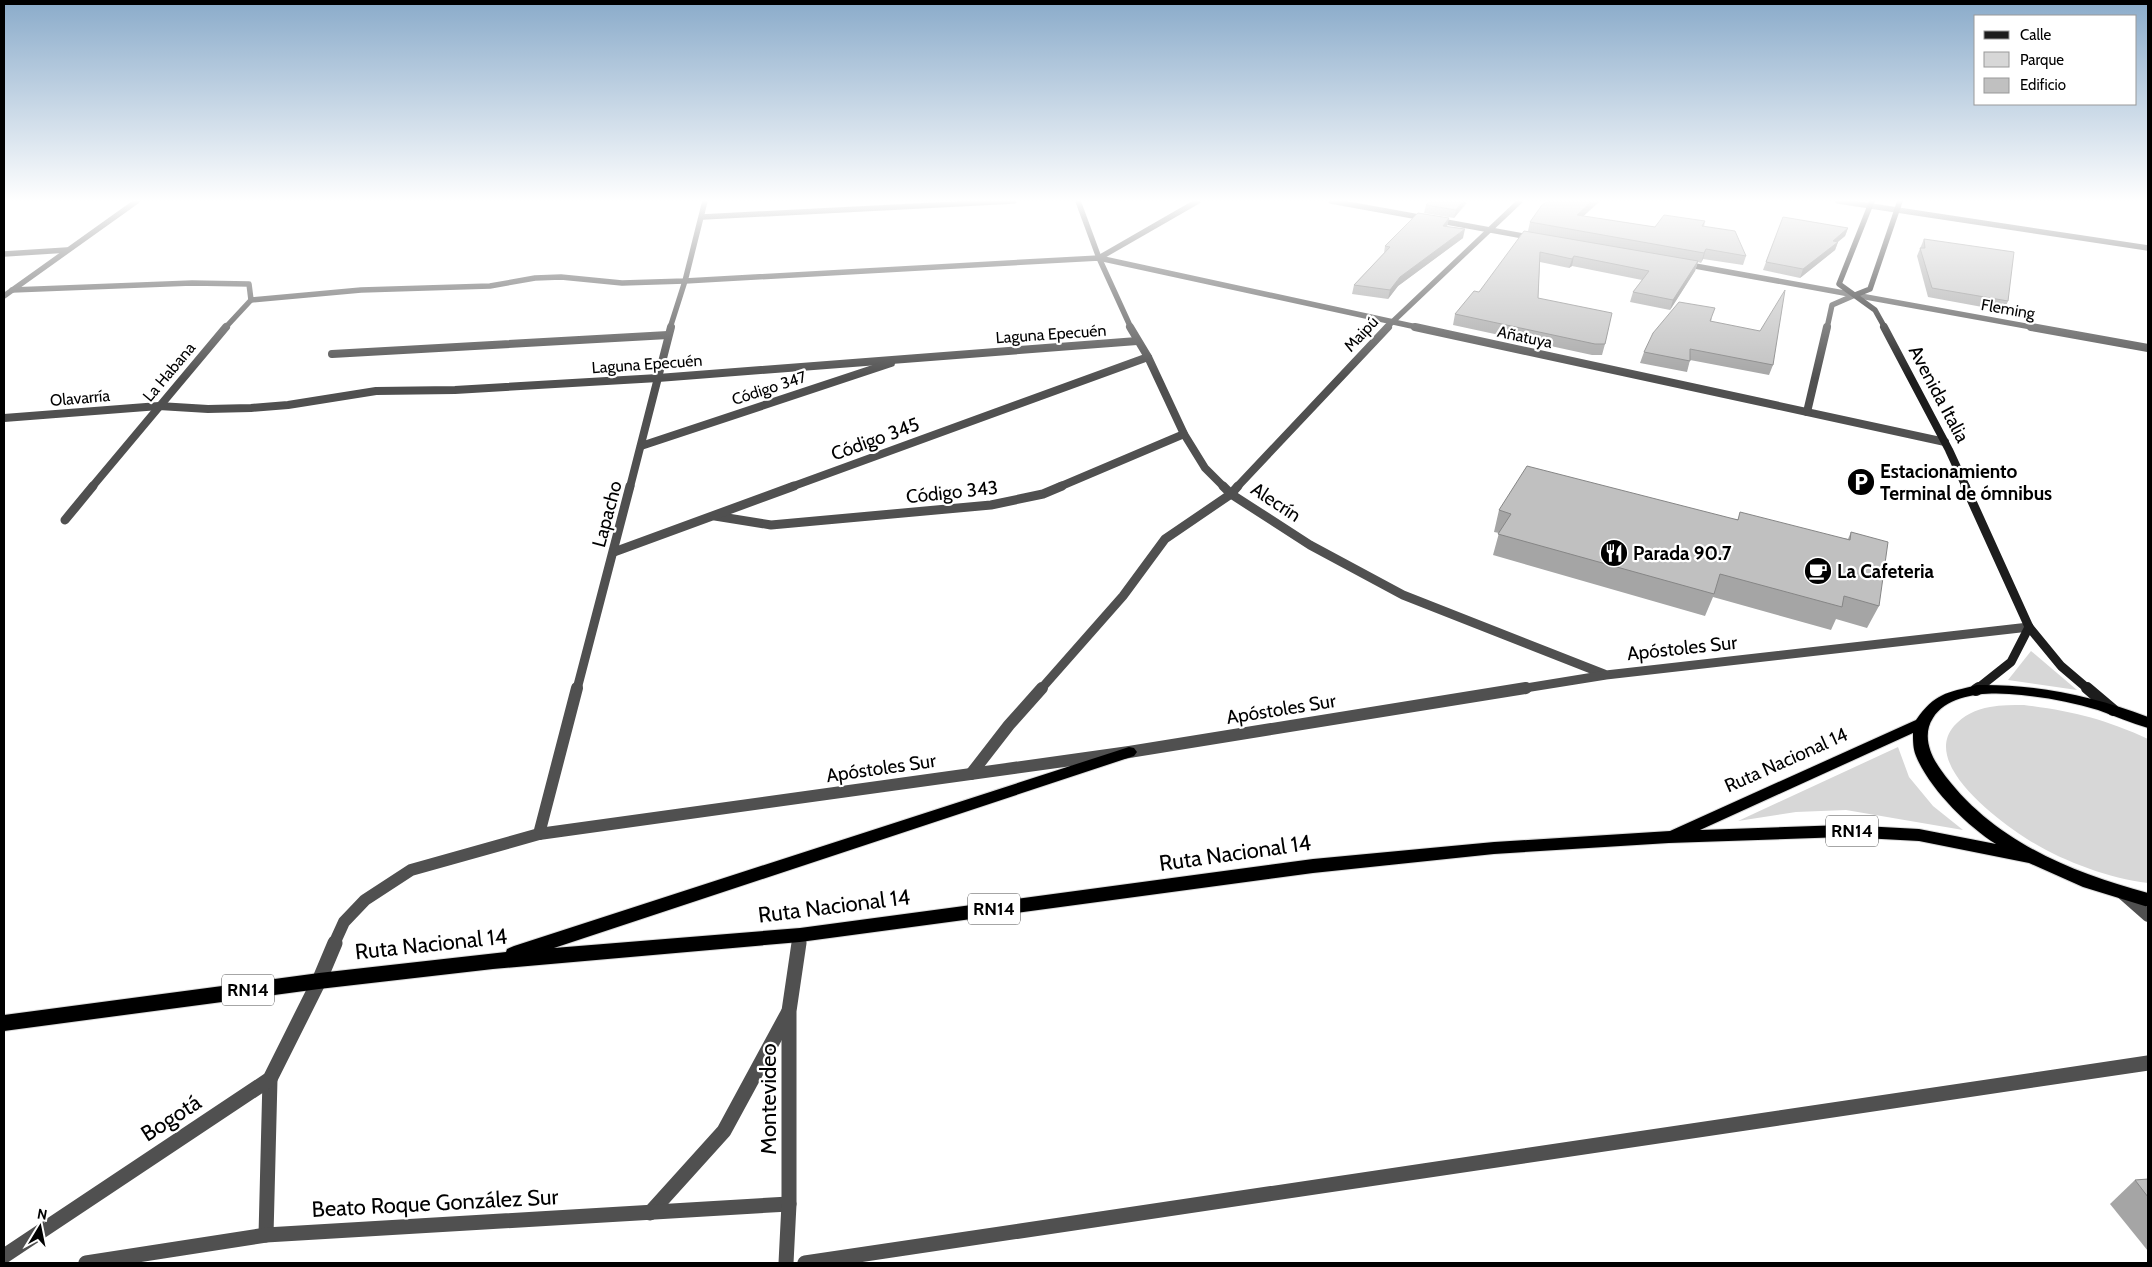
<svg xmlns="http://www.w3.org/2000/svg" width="2152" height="1267" font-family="Cabin,sans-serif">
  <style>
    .green { fill: #d7d7d7 }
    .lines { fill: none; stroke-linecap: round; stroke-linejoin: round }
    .trunk-casing { stroke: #dbdbdb; stroke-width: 2 }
    .minor-far4 { stroke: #505050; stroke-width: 5.5 }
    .minor-far3 { stroke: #505050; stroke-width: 8 }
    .minor-far2 { stroke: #505050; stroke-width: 9 }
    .minor-far1 { stroke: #505050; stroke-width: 12 }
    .minor { stroke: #505050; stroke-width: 15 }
    .tertiary { stroke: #505050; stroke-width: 5.5 }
    .secondary-far3 { stroke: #1d1d1d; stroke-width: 5.5 }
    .secondary-far2 { stroke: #1d1d1d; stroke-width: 8 }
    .secondary-far1 { stroke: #1d1d1d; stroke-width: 9 }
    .secondary { stroke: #1d1d1d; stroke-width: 12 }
    .trunk { fill: #000; fill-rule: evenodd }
    .wall { fill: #a5a5a5 }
    .shaded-wall { fill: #868686 }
    .building { fill: #c0c0c0; stroke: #868686 }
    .labels { text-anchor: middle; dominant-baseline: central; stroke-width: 4.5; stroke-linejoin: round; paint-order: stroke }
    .far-street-label { font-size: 16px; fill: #000; stroke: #fff }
    .shield { fill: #fff; stroke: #4c4c4c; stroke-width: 1 }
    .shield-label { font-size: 18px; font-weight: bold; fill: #000 }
    .street-label { font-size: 19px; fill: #000; stroke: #fff }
    .poi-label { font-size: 19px; font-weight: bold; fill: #000; stroke: #fff; text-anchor: start }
    .near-street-label { font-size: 22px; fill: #000; stroke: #fff }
  </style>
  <rect width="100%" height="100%" fill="#fff"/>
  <g class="green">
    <polygon points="2031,651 2077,690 2008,680"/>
    <path d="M2024 705C2071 711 2105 719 2148 739V883C2107 878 2062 861 2027 839 1999 821 1921 764 1954 726 1963 716 1976 709 1990 707 2001 705 2013 705 2024 705Z"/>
    <polygon points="1898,747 1909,777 1933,806 1963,830 1846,810 1796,812 1738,821"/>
  </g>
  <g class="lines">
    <defs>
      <path id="trunk" d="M1977 685C2036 684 2093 696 2148 717V728C2131 723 2115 716 2098 710 2069 701 2039 696 2009 694 1984 692 1947 695 1933 718 1922 735 1930 755 1941 770 1990 839 2069 872 2148 893V907L2083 887 2029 863 1919 841 1844 837 1669 843 1494 854 1313 873 800 942 493 969 319 989 4 1031V1015L319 973 506 952 507 949 514 946 1129 747 1134 748 1137 752 1134 756 554 948 800 928 1313 859 1494 842 1670 831 1916 720C1935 693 1946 693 1977 685ZM1913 733C1913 741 1913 749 1916 756 1929 788 1967 826 1996 844L1919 829 1844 825 1700 830Z"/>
    </defs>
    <use href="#trunk" class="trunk-casing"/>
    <g class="minor-far4">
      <polyline points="1078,201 1099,258 1131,328"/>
      <polyline points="1838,201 2148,248"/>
      <polyline points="702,217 1014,201"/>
      <polyline points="4,254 67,250"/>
      <polyline points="1099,258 1198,201"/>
      <polyline points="12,290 192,283 249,284 251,300 225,328"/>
      <polyline points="4,296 137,201"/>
      <polyline points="251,300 361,290 490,286 535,278 561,277 622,283 685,281 1099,258 1421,328"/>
      <polyline points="670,328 685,281 705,201"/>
      <polyline points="1386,328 1520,201"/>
      <polyline points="1827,328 1832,305 1855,295 2037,328"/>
    </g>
    <g class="minor-far3">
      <polyline points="1130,327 1148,357 1184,434 1205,468 1224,487"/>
      <polyline points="1415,327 1945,442"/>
      <polyline points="2031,327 2148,348"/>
      <polyline points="332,354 668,335"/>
      <polyline points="1807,412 1827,327"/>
      <polyline points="4,418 159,406 208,409 251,408 288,405 376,391 455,390 658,378 1137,341"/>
      <polyline points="641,446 891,363"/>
      <polyline points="92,487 226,327"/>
      <polyline points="630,487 671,327"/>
      <polyline points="791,487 1148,357"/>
      <polyline points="1059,487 1184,434"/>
      <polyline points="1237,487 1388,327"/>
    </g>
    <g class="minor-far2">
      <polyline points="1223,486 1231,494 1310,545 1403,595 1604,674"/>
      <polyline points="715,516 771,525 991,505 1043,494 1062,486"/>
      <polyline points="65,520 93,486"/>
      <polyline points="614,552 794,486"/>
      <polyline points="577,689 630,486"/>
      <polyline points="1041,689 1123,596 1165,539 1231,494 1238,486"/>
      <polyline points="1519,689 1606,675 2029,627"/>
    </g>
    <g class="minor-far1">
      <polyline points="971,774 1009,725 1042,688"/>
      <polyline points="539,834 577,688"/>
      <polyline points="2123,894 2148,916"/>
      <polyline points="334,944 344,922 365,900 411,870 539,834 1129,752 1526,688"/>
      <polyline points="799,944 800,935"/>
    </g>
    <g class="minor">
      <polyline points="650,1213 724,1131 788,1013"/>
      <polyline points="266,1235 270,1079"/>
      <polyline points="4,1256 270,1079 319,981 335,943"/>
      <polyline points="86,1263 266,1235 789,1204"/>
      <polyline points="786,1263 789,1204 789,1011 799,943"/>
      <polyline points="805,1263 2148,1063"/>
    </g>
    <g class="tertiary">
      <polyline points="1331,201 1534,238"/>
      <polyline points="1684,264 1855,295"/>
    </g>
    <g class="secondary-far3">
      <polyline points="1872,201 1839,284 1875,310 1885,328"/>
      <polyline points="1855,295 1870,289 1900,201"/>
    </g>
    <polyline class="secondary-far2" points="1884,327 1949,450 1966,487"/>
    <g class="secondary-far1">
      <polyline points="1965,486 2029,627 2061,666 2088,689"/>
      <polyline points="1977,689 2011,662 2029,627"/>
    </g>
    <g class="secondary">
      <polyline points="2087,688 2113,710"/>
      <polyline points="1976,690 1979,688"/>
    </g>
    <use href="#trunk" class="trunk"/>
  </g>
  <g class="wall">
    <polygon points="1467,203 1454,218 1424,213 1426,205"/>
    <polygon points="1584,216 1655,227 1705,221 1704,227 1746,256 1743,265 1703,259 1701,263 1698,262 1695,271 1670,310 1630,302 1633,292 1642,280 1572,266 1569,268 1540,262 1538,298 1605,344 1602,355 1592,355 1453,325 1455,314 1479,292 1528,231 1530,222"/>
    <polygon points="1783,217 1848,228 1845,236 1838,242 1835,250 1800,278 1763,270"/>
    <polygon points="1449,218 1447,226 1463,238 1398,286 1388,299 1352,294 1354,285 1384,253 1385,246"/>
    <polygon points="1924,239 2008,301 2004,311 1928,297 1917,256"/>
    <polygon points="1712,318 1711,321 1773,365 1769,375 1690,360 1687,372 1640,363 1644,352"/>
    <polygon points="1499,510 1737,519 1848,539 1851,532 1879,606 1867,628 1836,619 1831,630 1713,597 1705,616 1493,555 1499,533 1494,532"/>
    <polygon points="2148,1179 2148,1251 2110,1204 2135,1180"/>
  </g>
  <g class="shaded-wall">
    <polygon points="1463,201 1467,201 1454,218 1456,210"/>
    <polygon points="1592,201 1600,201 1575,224 1577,215"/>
    <polygon points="1449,218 1447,227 1443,226"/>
    <polygon points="1848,228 1845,236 1835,244 1838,242 1835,250 1800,278 1803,269 1833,241"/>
    <polygon points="1465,229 1463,238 1398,286 1388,299 1390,290 1400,277"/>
    <polygon points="1706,249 1703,259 1701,263 1704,253"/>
    <polygon points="1574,256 1572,266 1569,268 1572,259"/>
    <polygon points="1698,261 1695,271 1670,310 1673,300"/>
  </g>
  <g class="building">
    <polygon points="1430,201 1463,201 1456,210 1426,205"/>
    <polygon points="1549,201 1592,201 1577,215 1655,227 1664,215 1705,221 1702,226 1735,231 1746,256 1706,249 1704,253 1530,222 1542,205"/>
    <polygon points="1418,213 1449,218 1443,226 1465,229 1400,277 1390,290 1354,285 1390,247 1385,246"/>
    <polygon points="1783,217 1848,228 1833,241 1838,242 1803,269 1766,262"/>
    <polygon points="1524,231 1698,261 1673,300 1633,292 1649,271 1574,256 1572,259 1540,252 1538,298 1612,313 1605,344 1595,344 1455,314 1474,291 1479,292"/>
    <polygon points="1924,239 2014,252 2008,301 1932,288 1920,248 1925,248"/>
    <polygon points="1785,290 1773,365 1690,349 1690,361 1644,352 1653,333 1679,302 1715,308 1710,321 1760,331"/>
    <polygon points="1527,466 1738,520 1740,512 1850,540 1851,532 1888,542 1879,606 1844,596 1842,607 1720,574 1714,594 1498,534 1511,514 1499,510"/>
    <polygon points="2148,1179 2148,1197 2135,1180"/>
  </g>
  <linearGradient id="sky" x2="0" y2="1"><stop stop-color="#8aabca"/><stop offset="0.53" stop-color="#fff"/><stop offset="1" stop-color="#fff" stop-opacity="0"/></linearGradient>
  <rect width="2152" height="379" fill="url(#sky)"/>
  <defs>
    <symbol id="parking-disc" viewBox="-11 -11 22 22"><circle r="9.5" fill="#000" stroke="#fff"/><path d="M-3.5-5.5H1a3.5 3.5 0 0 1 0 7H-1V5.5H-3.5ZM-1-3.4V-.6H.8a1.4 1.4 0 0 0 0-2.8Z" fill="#fff"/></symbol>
    <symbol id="restaurant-disc" viewBox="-11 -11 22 22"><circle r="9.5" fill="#000" stroke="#fff"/><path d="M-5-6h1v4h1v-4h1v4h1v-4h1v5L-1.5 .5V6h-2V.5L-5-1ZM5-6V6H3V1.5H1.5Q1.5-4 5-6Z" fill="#fff"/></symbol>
    <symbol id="cafe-disc" viewBox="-11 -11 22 22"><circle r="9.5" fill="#000" stroke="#fff"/><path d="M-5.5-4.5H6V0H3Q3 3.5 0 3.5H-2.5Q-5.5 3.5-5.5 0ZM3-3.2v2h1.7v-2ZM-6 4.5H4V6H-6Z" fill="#fff"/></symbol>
  </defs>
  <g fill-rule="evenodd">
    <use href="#parking-disc" x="1845" y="466" width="32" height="32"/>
    <use href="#restaurant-disc" x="1598" y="537" width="32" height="32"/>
    <use href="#cafe-disc" x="1802" y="555" width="32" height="32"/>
  </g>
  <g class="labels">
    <g class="far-street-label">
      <text transform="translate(2008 309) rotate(10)">Fleming</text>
      <text transform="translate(1051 334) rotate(-4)">Laguna Epecuén</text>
      <text transform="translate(1361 334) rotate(-47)">Maipú</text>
      <text transform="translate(1525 337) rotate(12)">Añatuya</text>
      <text transform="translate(647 364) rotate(-4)">Laguna Epecuén</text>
      <text transform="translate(169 372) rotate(-50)">La Habana</text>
      <text transform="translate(769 388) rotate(-18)">Código 347</text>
      <text transform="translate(80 398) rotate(-5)">Olavarría</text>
    </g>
    <g class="shield">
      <rect x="1826" y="815.5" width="52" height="31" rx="4"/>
      <rect x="968" y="893.5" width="52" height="31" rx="4"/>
      <rect x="222" y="974.5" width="52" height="31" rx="4"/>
    </g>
    <g class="shield-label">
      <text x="1852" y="831">RN14</text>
      <text x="994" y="909">RN14</text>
      <text x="248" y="990">RN14</text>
    </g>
    <g class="street-label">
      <text transform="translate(1939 394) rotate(62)">Avenida Italia</text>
      <text transform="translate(875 439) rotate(-20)">Código 345</text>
      <text transform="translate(952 492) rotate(-6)">Código 343</text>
      <text transform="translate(1276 502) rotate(33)">Alecrín</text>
      <text transform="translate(607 514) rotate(-75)">Lapacho</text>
      <text transform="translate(1682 648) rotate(-6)">Apóstoles Sur</text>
      <text transform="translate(1281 709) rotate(-9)">Apóstoles Sur</text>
      <text transform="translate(1786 760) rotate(-24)">Ruta Nacional 14</text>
      <text transform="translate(881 768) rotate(-8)">Apóstoles Sur</text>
    </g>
    <g class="poi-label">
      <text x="1880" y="471">Estacionamiento<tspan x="1880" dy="22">Terminal de ómnibus</tspan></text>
      <text x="1633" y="553">Parada 90.7</text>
      <text x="1837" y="571">La Cafeteria</text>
    </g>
    <g class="near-street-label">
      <text transform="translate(1235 853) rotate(-8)">Ruta Nacional 14</text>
      <text transform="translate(834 906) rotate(-7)">Ruta Nacional 14</text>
      <text transform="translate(431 944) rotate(-6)">Ruta Nacional 14</text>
      <text transform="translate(768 1099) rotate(-90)">Montevideo</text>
      <text transform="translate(171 1118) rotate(-33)">Bogotá</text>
      <text transform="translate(435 1203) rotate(-3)">Beato Roque González Sur</text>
    </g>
  </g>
  <rect width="2152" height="1267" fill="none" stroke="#000000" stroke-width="10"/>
  <rect x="1974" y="15" width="162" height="90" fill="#ffffff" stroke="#999999"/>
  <rect x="1984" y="31" width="25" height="8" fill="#1d1d1d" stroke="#999999"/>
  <text x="2020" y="40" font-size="15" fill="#000000">Calle</text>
  <rect x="1984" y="52" width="25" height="15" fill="#d7d7d7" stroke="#999999"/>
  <text x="2020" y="65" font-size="15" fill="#000000">Parque</text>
  <rect x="1984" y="78" width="25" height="15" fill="#c0c0c0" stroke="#999999"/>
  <text x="2020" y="90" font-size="15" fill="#000000">Edificio</text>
  <g transform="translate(40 1227) rotate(10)" stroke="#ffffff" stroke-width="4" paint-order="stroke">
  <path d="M0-4L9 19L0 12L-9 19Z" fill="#000000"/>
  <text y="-8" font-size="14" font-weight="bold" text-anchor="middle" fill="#000000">N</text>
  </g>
</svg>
